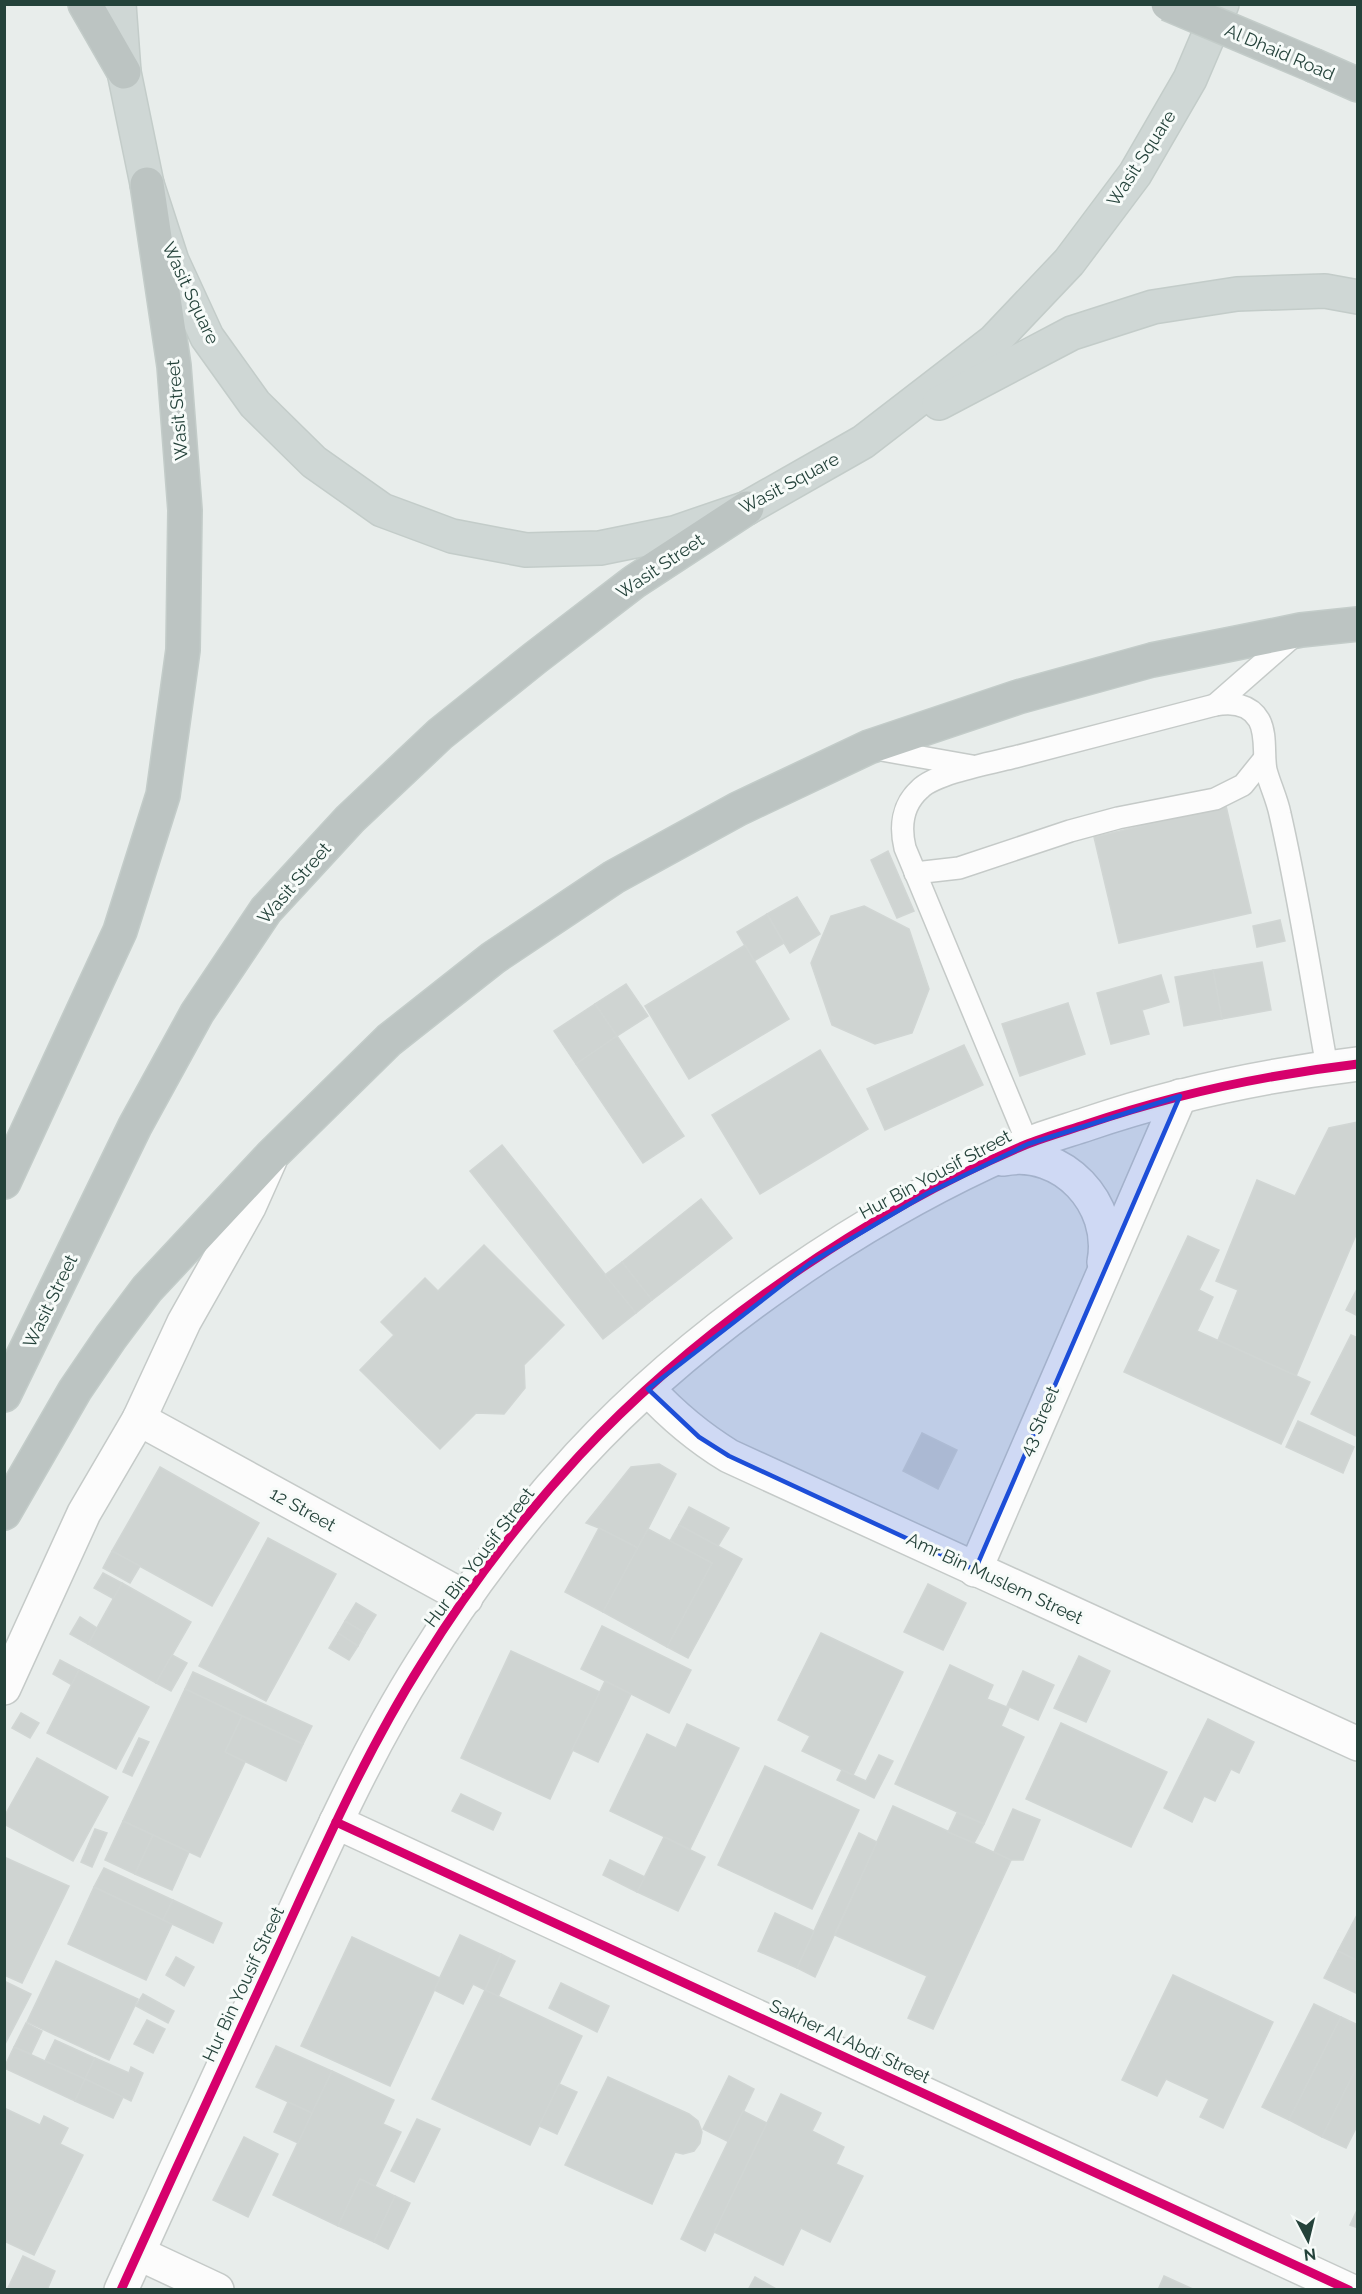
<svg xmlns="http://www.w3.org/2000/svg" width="1362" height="2294" font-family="Raleway,sans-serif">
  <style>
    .building { fill: #cfd4d2; stroke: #d1d6d4; stroke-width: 1.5 }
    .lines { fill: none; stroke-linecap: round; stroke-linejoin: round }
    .lane-casing { stroke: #c5cac8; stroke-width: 24 }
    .street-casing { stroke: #c5cac8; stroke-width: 36 }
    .primary-casing { stroke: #c3ccc9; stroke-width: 36 }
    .highway-casing { stroke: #c3ccc9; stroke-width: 36 }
    .lane { stroke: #fcfcfc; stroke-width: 21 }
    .street { stroke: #fcfcfc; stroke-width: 33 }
    .primary { stroke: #cfd7d5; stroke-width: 33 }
    .highway { stroke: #bcc4c2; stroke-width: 33 }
    .highway-bridge-casing { stroke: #c3ccc9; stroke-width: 36; stroke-linecap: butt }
    .highway-bridge { stroke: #bcc4c2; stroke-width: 33 }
    .cycleway-casing { stroke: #f7fbf9; stroke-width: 13 }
    .cycleway { stroke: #d6006c; stroke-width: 9 }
    .marked { fill: #1d4ed8; fill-opacity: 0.2; stroke: #1d4ed8; stroke-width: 4.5; stroke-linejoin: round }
    .labels { text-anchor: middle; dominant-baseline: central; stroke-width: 6; stroke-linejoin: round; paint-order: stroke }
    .street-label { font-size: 18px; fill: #24423a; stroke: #f7fbf9 }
  </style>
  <rect width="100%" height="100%" fill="#e8edeb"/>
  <g class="building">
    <polygon points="1226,806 1251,913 1119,943 1094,837"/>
    <polygon points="888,851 914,911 897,918 871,860"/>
    <polygon points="797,897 820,934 790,953 767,914"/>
    <polygon points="864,906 909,929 929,989 912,1033 875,1044 832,1025 811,963 831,916"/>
    <polygon points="767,914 784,943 754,961 737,932"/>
    <polygon points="1280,920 1285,941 1257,947 1253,926"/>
    <polygon points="745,945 789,1019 689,1079 645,1006"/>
    <polygon points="1262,962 1271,1010 1222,1019 1213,970"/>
    <polygon points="1213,970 1222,1019 1184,1026 1175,977"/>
    <polygon points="1161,975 1169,1002 1142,1010 1149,1034 1111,1044 1097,993"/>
    <polygon points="626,984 648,1016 617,1036 595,1004"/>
    <polygon points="1068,1003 1085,1054 1020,1076 1002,1024"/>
    <polygon points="595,1004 617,1036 576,1064 554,1031"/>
    <polygon points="617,1036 684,1136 643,1163 576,1064"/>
    <polygon points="964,1045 983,1085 885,1130 867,1089"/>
    <polygon points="820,1050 868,1129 760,1194 712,1115"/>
    <polygon points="1358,1122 1358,1230 1296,1376 1218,1340 1238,1290 1216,1281 1257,1180 1295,1196 1329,1128"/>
    <polygon points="502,1145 636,1313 603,1339 470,1171"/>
    <polygon points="701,1199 732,1238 652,1300 622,1262"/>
    <polygon points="1188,1236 1219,1250 1199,1290 1213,1297 1197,1331 1310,1382 1281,1444 1124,1372"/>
    <polygon points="484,1245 564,1325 524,1365 525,1388 504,1414 476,1413 440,1449 360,1370 394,1335 381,1322 425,1278 438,1291"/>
    <polygon points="622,1262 652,1300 636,1313 605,1275"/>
    <polygon points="1358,1287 1358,1316 1346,1310"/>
    <polygon points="1351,1335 1358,1338 1358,1437 1311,1414"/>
    <polygon points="1298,1421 1354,1447 1343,1473 1286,1447"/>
    <polygon points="922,1433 957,1450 938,1489 903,1471"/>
    <polygon points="659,1464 676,1474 638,1548 599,1528 586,1523 631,1467"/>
    <polygon points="160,1467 259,1523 212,1606 112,1551"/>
    <polygon points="689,1507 729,1528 718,1546 679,1525"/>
    <polygon points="679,1525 742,1559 688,1658 667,1647 712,1563 670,1541"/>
    <polygon points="599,1528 638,1548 603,1612 565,1592"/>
    <polygon points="648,1529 712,1563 667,1647 603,1612"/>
    <polygon points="268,1538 336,1574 266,1701 199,1666"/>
    <polygon points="112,1551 140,1566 130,1583 103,1568"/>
    <polygon points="103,1573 122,1583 114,1599 94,1588"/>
    <polygon points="122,1583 191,1622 156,1683 88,1644"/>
    <polygon points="928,1584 966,1603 943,1650 904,1632"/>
    <polygon points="356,1603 376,1615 365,1633 345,1621"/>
    <polygon points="80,1617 97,1628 88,1644 70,1634"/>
    <polygon points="345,1621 365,1633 358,1646 338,1633"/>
    <polygon points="602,1626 691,1670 669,1713 581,1669"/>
    <polygon points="338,1633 358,1646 349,1660 329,1648"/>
    <polygon points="821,1633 903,1672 853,1775 802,1751 810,1736 778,1720"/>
    <polygon points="511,1651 600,1692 550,1799 461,1758"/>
    <polygon points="172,1655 187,1663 171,1691 156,1683"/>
    <polygon points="1079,1656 1110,1671 1086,1722 1054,1708"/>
    <polygon points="60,1660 79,1670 72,1685 53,1674"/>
    <polygon points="950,1665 993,1685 987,1699 1009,1708 1001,1726 1024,1737 984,1824 895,1784"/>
    <polygon points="79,1670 149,1707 116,1769 47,1733"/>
    <polygon points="1023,1671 1054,1685 1038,1720 1007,1706"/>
    <polygon points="193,1672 312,1726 303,1744 185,1689"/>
    <polygon points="605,1681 631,1694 598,1762 572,1750"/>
    <polygon points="185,1689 242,1716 225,1752 245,1762 200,1857 123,1821"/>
    <polygon points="21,1713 39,1723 30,1738 12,1728"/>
    <polygon points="242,1716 303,1744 286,1781 225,1752"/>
    <polygon points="1208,1719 1254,1742 1239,1773 1231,1769 1215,1801 1204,1796 1192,1822 1164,1808"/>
    <polygon points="1061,1723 1167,1772 1131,1847 1026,1799"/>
    <polygon points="687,1724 739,1748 690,1849 610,1811 647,1734 676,1748"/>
    <polygon points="139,1738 149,1742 132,1776 123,1772"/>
    <polygon points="879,1755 893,1761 874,1798 837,1780 842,1770 866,1781"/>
    <polygon points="37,1758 108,1797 73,1861 4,1824 4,1817"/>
    <polygon points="765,1766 859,1810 812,1909 718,1865"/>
    <polygon points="461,1794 501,1813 493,1830 452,1811"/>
    <polygon points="893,1806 1011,1860 933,2029 908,2018 927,1976 835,1935"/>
    <polygon points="1013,1809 1040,1820 1023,1860 1011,1860 994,1852"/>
    <polygon points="957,1813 984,1824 974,1843 948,1832"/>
    <polygon points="123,1821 153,1835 135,1874 105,1860"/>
    <polygon points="95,1829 107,1833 92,1867 81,1862"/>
    <polygon points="859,1833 877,1842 815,1977 797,1968"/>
    <polygon points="153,1835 189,1852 172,1890 135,1874"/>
    <polygon points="664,1837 705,1857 678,1911 637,1892"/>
    <polygon points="4,1857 69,1886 22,1983 4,1975"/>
    <polygon points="610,1860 645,1877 637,1892 603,1875"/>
    <polygon points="104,1868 173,1900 163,1920 94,1887"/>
    <polygon points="94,1887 172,1924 146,1980 68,1944"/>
    <polygon points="173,1900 222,1923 213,1943 163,1920"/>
    <polygon points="775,1913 814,1931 797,1968 758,1951"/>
    <polygon points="1358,1913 1358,1961 1338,1951"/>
    <polygon points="460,1935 501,1954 485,1990 473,1984 463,2004 434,1990"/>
    <polygon points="352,1937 440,1978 390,2086 301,2046"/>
    <polygon points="1338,1951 1358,1961 1358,1994 1324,1978"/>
    <polygon points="501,1954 515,1961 498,1997 485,1990"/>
    <polygon points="176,1957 194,1967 184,1986 166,1975"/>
    <polygon points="56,1961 138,1999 109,2060 27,2022"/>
    <polygon points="1173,1975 1273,2022 1223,2128 1200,2117 1209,2099 1166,2079 1157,2096 1122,2080"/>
    <polygon points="4,1981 31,1994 4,2046"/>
    <polygon points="561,1983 609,2006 597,2032 549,2008"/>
    <polygon points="485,1990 582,2036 530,2145 432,2099"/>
    <polygon points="143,1994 174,2011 168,2023 136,2006"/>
    <polygon points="1314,2004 1341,2017 1289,2120 1262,2107"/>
    <polygon points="1341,2017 1358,2025 1358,2065 1322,2137 1289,2120"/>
    <polygon points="147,2020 165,2029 153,2053 134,2044"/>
    <polygon points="26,2023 42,2031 31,2054 14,2047"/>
    <polygon points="55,2040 95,2058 85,2079 45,2061"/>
    <polygon points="276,2046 332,2071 312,2113 256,2087"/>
    <polygon points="14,2047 85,2079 75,2101 4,2068"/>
    <polygon points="95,2058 129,2073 131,2067 143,2073 131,2101 85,2079"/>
    <polygon points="1358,2065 1358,2124 1346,2148 1322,2137"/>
    <polygon points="332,2071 394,2100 383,2124 401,2132 375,2186 360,2179 338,2226 273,2195"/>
    <polygon points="729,2076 754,2089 729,2142 703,2129"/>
    <polygon points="608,2077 689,2114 698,2121 702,2132 700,2143 694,2151 683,2154 675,2152 652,2204 565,2165"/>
    <polygon points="85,2079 123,2097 113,2118 75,2101"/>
    <polygon points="559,2084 577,2092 557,2134 539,2126"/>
    <polygon points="781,2094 821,2113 812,2131 844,2147 836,2164 863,2176 830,2242 801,2228 783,2265 714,2232"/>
    <polygon points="288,2102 312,2113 298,2143 274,2132"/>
    <polygon points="4,2108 40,2125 44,2116 68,2128 60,2144 83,2155 34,2255 4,2241"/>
    <polygon points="743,2111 767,2123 705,2251 681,2239"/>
    <polygon points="417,2119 440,2129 414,2182 391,2171"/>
    <polygon points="244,2137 278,2154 248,2217 213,2200"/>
    <polygon points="360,2179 395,2196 374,2242 338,2226"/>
    <polygon points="395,2196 410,2203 388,2249 374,2242"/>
    <polygon points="1358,2208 1358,2228 1350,2225"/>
    <polygon points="23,2256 55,2271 47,2290 7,2290"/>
    <polygon points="1164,2276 1195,2290 1158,2290"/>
    <polygon points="755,2277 778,2290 748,2290"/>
  </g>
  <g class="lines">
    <defs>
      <g id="lane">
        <polyline points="1215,705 1296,634"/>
        <polyline points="876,749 972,766"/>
        <polyline points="915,873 959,868 1070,831 1118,818 1215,799 1243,785 1264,759"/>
        <path d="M1028 1144 905 848C900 827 902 805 920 789 936 773 991 763 1015 757 1082 740 1148 722 1215 705 1231 702 1250 704 1259 720 1267 734 1263 755 1266 770 1270 785 1277 799 1280 814 1299 897 1312 983 1327 1067"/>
      </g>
      <g id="street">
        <path d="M1003 1159C1063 1147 1115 1204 1104 1262"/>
        <path d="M648 1389C673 1416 698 1437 729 1456L1358 1744"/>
        <polyline points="139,1419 466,1598"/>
        <polyline points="975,1570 1180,1096"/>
        <polyline points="4,1688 84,1513 139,1419 184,1322 249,1207 270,1160"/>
        <polyline points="336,1822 1349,2290"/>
        <polyline points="138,2253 217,2290"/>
        <path d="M121 2290C172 2177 224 2065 276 1952 321 1854 364 1755 422 1663 467 1590 521 1519 579 1456 696 1330 867 1212 1025 1145 1045 1137 1066 1131 1087 1124 1175 1094 1265 1075 1358 1064"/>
      </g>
      <g id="primary">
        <polyline points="119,4 124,72 147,184 172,261 207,337 255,404 314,462 382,510 452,536 526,550 600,548 674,533 747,508 863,442 994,341 1069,262 1135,174 1190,79 1222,4"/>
        <polyline points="939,403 1072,333 1153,307 1237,294 1325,291 1358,297"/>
      </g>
      <g id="highway">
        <polyline points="85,4 124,72"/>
        <polyline points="1315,66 1358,85"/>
        <polyline points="4,1182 120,931 163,795 183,650 185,510 174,366 147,184"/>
        <polyline points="4,1395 135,1126 197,1013 266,910 350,819 440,734 535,658 634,582 747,508"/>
        <polyline points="4,1513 75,1390 111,1337 147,1289 272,1155 389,1040 493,958 614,877 738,809 869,747 1018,697 1152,660 1301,630 1358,624"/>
      </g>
    </defs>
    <use href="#lane" class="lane-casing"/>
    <use href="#street" class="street-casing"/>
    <use href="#primary" class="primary-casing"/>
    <use href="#highway" class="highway-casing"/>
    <use href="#lane" class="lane"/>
    <use href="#street" class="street"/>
    <use href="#primary" class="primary"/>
    <use href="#highway" class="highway"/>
    <defs>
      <polyline id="highway-bridge" points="1168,4 1315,66"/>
    </defs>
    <use href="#highway-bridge" class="highway-bridge-casing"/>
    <use href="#highway-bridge" class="highway-bridge"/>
    <defs>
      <g id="cycleway">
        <polyline points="336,1822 1349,2290"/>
        <path d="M121 2290C172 2177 224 2065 276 1952 321 1854 364 1755 422 1663 467 1590 521 1519 579 1456 696 1330 867 1212 1025 1145 1045 1137 1066 1131 1087 1124 1175 1094 1265 1075 1358 1064"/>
      </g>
    </defs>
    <use href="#cycleway" class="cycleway-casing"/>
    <use href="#cycleway" class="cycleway"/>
  </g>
  <path class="marked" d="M1180 1096 975 1570 729 1456 699 1437 648 1389 810 1263 928 1193 1028 1144Z"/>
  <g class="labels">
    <g class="street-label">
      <text transform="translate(1280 52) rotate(23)">Al Dhaid Road</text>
      <text transform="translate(1141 158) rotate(-57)">Wasit Square</text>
      <text transform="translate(191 293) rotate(65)">Wasit Square</text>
      <text transform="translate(177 410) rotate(-95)">Wasit Street</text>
      <text transform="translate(789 483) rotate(-28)">Wasit Square</text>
      <text transform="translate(660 566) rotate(-34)">Wasit Street</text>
      <text transform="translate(294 883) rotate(-49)">Wasit Street</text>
      <text transform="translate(935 1174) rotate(-28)">Hur Bin Yousif Street</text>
      <text transform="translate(50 1301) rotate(-64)">Wasit Street</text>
      <text transform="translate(1039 1421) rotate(-67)">43 Street</text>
      <text transform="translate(303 1509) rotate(29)">12 Street</text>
      <text transform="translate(479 1557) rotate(-53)">Hur Bin Yousif Street</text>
      <text transform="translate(995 1578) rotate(25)">Amr Bin Muslem Street</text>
      <text transform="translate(243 1984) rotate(-65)">Hur Bin Yousif Street</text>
      <text transform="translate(850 2041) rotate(25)">Sakher Al Abdi Street</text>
    </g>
  </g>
  <rect width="1362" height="2294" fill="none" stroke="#24423a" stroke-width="12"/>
  <g transform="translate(1308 2240) rotate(173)" stroke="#f7fbf9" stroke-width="4.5" paint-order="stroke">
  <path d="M0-4.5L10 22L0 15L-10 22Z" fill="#24423a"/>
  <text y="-9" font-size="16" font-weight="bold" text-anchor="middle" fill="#24423a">N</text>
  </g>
</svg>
